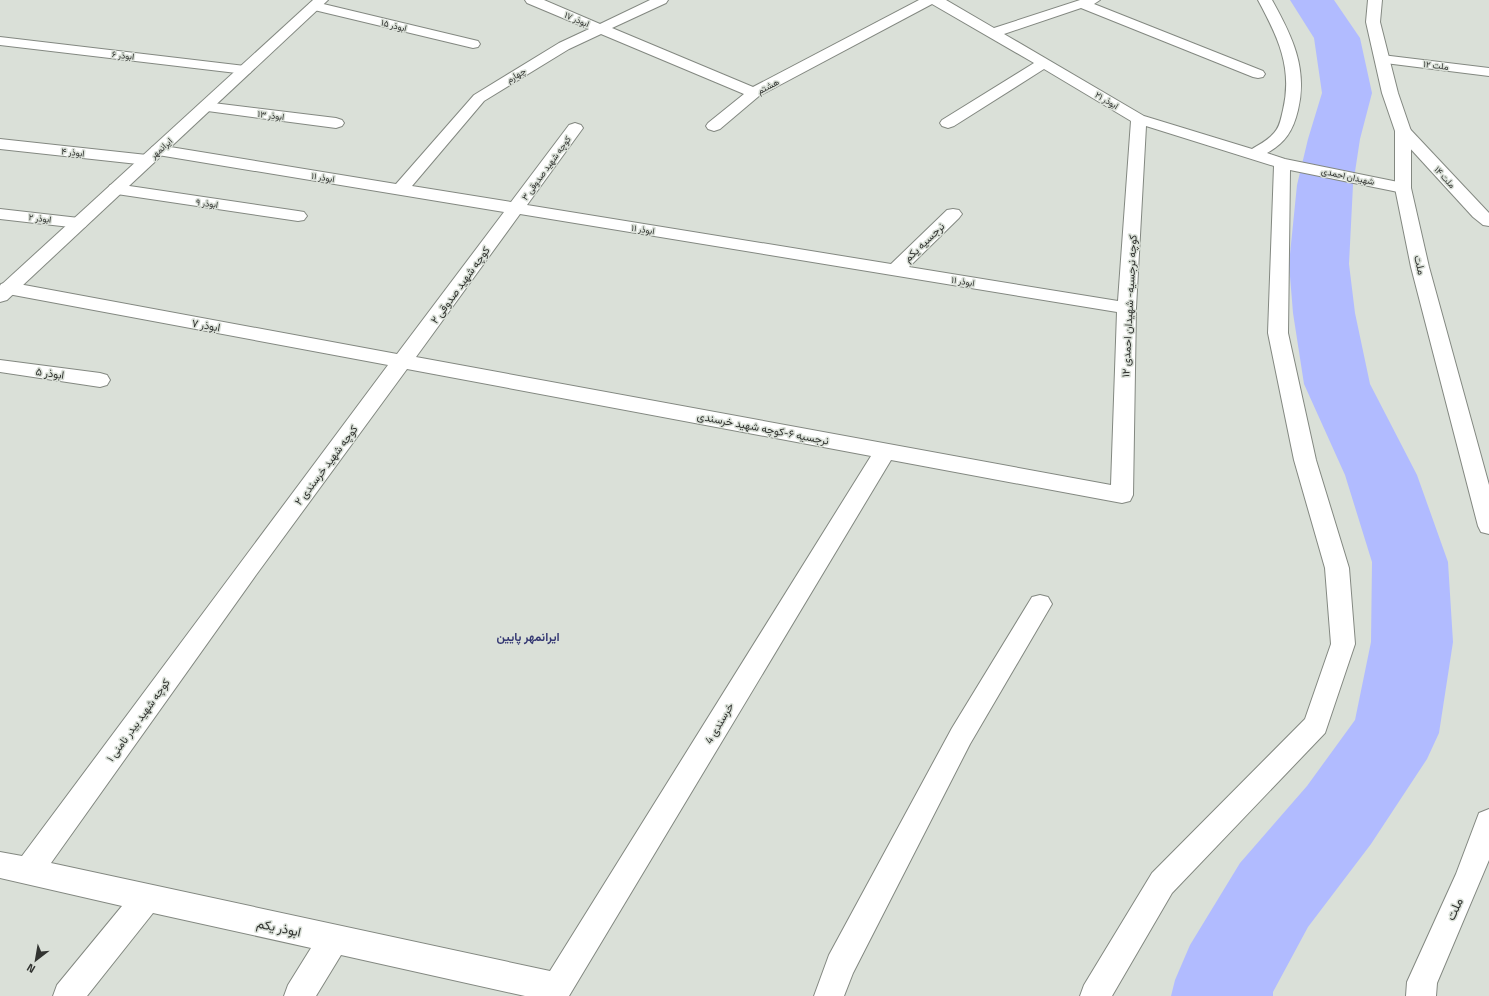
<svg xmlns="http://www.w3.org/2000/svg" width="1489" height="996" font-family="'Titillium Web',Vazirmatn,sans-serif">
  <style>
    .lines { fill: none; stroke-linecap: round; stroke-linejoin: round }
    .river { fill: #b1bbff; fill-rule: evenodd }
    .minor-casing { stroke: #838881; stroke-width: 2 }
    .secondary-casing { stroke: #838881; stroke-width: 2 }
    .minor { fill: #fff; fill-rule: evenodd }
    .secondary { fill: #fff; fill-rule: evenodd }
    .labels { text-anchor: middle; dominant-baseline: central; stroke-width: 3; stroke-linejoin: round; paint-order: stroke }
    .far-street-label { font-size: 9px; fill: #323431; stroke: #dae0d8 }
    .street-label { font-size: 11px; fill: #323431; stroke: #dae0d8 }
    .neighbourhood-label { font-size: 12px; font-weight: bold; fill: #333772; stroke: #dae0d8 }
    .near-street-label { font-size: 13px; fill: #323431; stroke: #dae0d8 }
  </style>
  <rect width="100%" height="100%" fill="#dae0d8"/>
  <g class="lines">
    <polygon class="river" points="1290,0 1334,0 1360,38 1372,93 1360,139 1353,185 1349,264 1355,313 1370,384 1417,475 1448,562 1453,642 1439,733 1427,759 1371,844 1308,927 1273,992 1273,996 1171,996 1175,980 1190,945 1240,863 1307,786 1355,720 1371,642 1372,562 1345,475 1304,384 1293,313 1289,264 1297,185 1308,139 1322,93 1314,38"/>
    <defs>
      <g id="minor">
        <path d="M525 0H544L600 24 650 0H668L666 3 612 28 753 87 919 0H946L994 28 1080 0H1100L1094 4 1263 71 1265 74 1263 77 1258 78 1253 77 1081 8 1004 34 1144 116 1252 149C1260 144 1268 140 1274 133 1280 127 1281 118 1283 110 1293 68 1278 37 1258 0H1272C1292 36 1308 68 1298 110 1293 131 1285 143 1267 153L1285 159 1403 183 1409 184 1411 188 1409 192 1403 193 1290 170 1288 333 1316 460 1349 568 1355 644 1325 733 1172 893 1112 996H1080L1084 985 1152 873 1305 719 1331 644 1325 568 1294 460 1268 333 1274 166 1146 126 1136 308 1133 495 1130 501 1122 503 891 460 569 996H525L341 955 316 996H284L288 985 311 948 153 913 87 996H53L57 985 122 906 0 878V852L22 856 388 365 8 294 1 292 0 286 1 284 8 282 397 354 504 212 158 155 152 153 150 150 152 147 158 145 396 184 474 95 559 43 589 29 527 3ZM932 4 1034 63 942 120 940 123 942 126 948 128 954 126 1044 69 1131 121 1118 301 909 267 959 218 962 214 959 210 953 209 947 210 891 264 527 205 583 128 581 125 575 123 569 125 511 202 412 186 484 101 569 49 601 34 744 94 708 123 706 126 708 129 714 131 720 129 759 96ZM520 214 1117 312 1111 485 416 357ZM407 369 871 456 550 971 51 863 256 575Z"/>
        <polygon points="315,2 478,41 480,44 478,47 473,48 310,9 308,6 310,3"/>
        <polygon points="0,37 245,66 250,67 252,70 250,73 245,74 0,45"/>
        <polygon points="1382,55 1489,68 1489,76 1377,62 1375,59 1377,56"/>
        <polygon points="205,102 336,118 342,120 344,123 342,126 336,128 200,110 197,107 200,104"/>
        <polygon points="1403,126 1409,128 1489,213 1489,226 1483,225 1473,217 1397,134 1395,131 1397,128"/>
        <polygon points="0,139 147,155 153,157 155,160 153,163 147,165 0,149"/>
        <polygon points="116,184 298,211 304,212 307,216 304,220 298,221 110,193 108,189 110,185"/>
        <polygon points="0,209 79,218 85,219 88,223 85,227 79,228 0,219"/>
        <polygon points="0,360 100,373 107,375 110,380 107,385 100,387 0,372"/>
        <polygon points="1040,595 1048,597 1052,604 970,744 853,973 844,996 814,996 829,955 952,728 1032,597"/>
      </g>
      <g id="secondary">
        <polygon points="313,0 328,0 7,300 0,302 0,286"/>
        <polygon points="1368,0 1382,0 1380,22 1398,93 1411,131 1411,188 1429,267 1489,485 1489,534 1481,532 1478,526 1411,267 1395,188 1395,131 1382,93 1366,22"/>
        <polygon points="1489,809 1489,860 1437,983 1436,996 1406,996 1407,982 1456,874 1479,813"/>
      </g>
    </defs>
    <use href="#minor" class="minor-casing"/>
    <use href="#secondary" class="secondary-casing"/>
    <use href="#minor" class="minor"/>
    <use href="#secondary" class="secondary"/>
  </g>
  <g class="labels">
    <g class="far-street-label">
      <text transform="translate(577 19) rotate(23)">۱۷ ابوذر</text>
      <text transform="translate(394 25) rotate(14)">۱۵ ابوذر</text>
      <text transform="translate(123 55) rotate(7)">ابوذر ۶</text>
      <text transform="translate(1436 65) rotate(7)">۱۲ ملت</text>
      <text transform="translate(516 75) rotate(-31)">چهارم</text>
      <text transform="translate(768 86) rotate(-28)">هشتم</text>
      <text transform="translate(1107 100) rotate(31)">۲۱ ابوذر</text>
      <text transform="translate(271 115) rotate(7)">۱۳ ابوذر</text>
      <text transform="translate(161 148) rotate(-42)">ایرانمهر</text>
      <text transform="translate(73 152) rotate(6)">ابوذر ۴</text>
      <text transform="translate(546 168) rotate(-54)">کوچه شهید صدوقی ۳</text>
      <text transform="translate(1348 176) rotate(12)">شهیدان احمدی</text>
      <text transform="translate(323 177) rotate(9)">ابوذر ۱۱</text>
      <text transform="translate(1445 177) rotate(47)">۱۴ ملت</text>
      <text transform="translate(207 203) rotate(8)">۹ ابوذر</text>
      <text transform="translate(40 218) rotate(7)">۲ ابوذر</text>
      <text transform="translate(643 229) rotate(9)">ابوذر ۱۱</text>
      <text transform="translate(963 281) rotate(9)">ابوذر ۱۱</text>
    </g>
    <g class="street-label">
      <text transform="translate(924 242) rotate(-44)">نرجسیه یکم</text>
      <text transform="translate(1420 265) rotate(77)">ملت</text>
      <text transform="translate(460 285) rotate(-54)">کوچه شهید صدوقی ۲</text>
      <text transform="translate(1129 306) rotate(-87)">کوچه نرجسیه- شهیدان احمدی ۱۲</text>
      <text transform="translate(206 325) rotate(10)">۷ ابوذر</text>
      <text transform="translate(50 373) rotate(8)">۵ ابوذر</text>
      <text transform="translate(763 428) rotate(11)">نرجسیه ۶-کوچه شهید خرسندی</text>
      <text transform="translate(326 465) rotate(-53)">کوچه شهید خرسندی ۲</text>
      <text transform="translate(138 720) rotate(-54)">کوچه شهید بیدر نامنی ۱</text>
      <text transform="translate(719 723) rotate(-59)">خرسندی 4</text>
    </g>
    <g class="neighbourhood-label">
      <text x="528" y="636">ایرانمهر پایین</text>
    </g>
    <g class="near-street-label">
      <text transform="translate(1454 909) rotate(-66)">ملت</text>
      <text transform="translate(279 927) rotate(12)">ابوذر یکم</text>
    </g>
  </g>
  <g transform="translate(36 960) rotate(211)" stroke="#dae0d8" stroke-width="3" paint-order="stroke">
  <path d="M0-3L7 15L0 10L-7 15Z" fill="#323431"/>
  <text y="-6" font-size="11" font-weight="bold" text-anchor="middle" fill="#323431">N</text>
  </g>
</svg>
